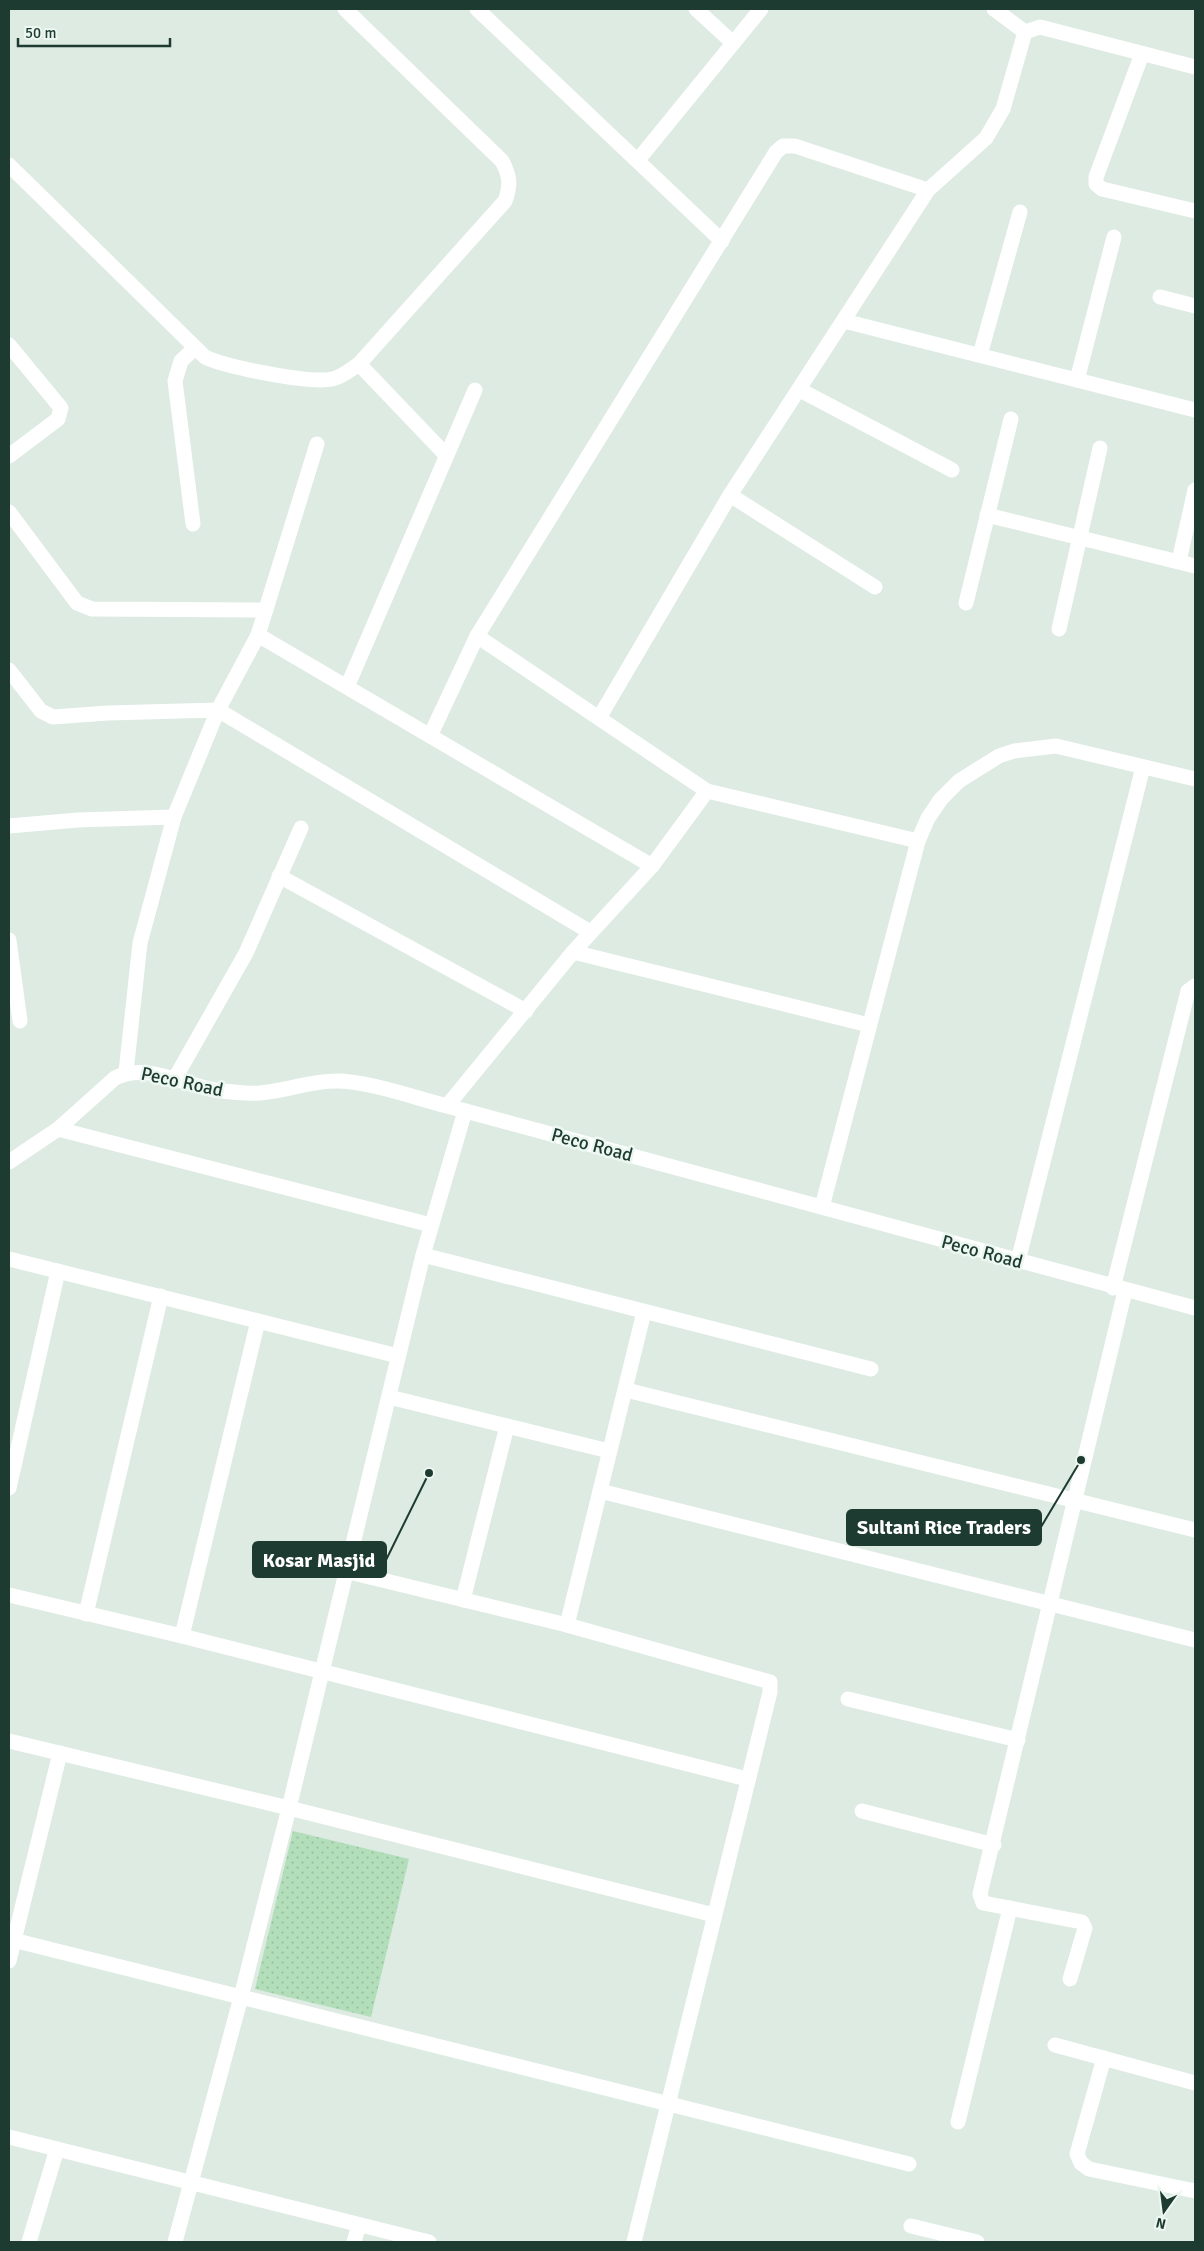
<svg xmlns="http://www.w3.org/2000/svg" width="1204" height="2251" font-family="Signika,sans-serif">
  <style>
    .grass { fill: url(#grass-dots) }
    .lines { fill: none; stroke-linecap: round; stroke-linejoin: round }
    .minor { stroke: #fff; stroke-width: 15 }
    .labels { text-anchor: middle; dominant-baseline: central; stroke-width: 5; stroke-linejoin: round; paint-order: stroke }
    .street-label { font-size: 19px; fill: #1d3b30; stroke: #edf7f1 }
    .leader { fill: none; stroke: #1d3b30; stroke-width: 2 }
    .callout-dot { fill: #1d3b30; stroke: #edf7f1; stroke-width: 2 }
    .callout { fill: #1d3b30; stroke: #1d3b30; stroke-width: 2 }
    .callout-label { font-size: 20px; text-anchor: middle; font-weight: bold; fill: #fff }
  </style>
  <defs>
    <pattern id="grass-dots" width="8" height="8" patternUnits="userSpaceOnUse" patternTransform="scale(1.25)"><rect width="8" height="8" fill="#b3deba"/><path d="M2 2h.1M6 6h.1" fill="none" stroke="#9abfa0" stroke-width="1.8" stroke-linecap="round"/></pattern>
  </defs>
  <rect width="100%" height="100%" fill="#ddebe3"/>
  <polygon class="grass" points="293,1831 409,1859 371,2017 255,1989"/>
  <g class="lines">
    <g class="minor">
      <polyline points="477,9 722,241"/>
      <polyline points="696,9 733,43"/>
      <polyline points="994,9 1025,32"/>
      <polyline points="1025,32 1040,27 1195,67"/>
      <polyline points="1142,54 1096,177 1096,184 1102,189 1195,211"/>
      <polyline points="638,160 761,9"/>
      <path d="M9 165 205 357C226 367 310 384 332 379 342 377 351 369 359 364L505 201C511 185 510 176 502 161L345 9"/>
      <polyline points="1160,297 1195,306"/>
      <polyline points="844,321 1195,410"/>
      <polyline points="9,345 61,408 58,419 9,456"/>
      <polyline points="980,355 1020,212"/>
      <polyline points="359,364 446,455"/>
      <polyline points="1077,380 1114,237"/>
      <polyline points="800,390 952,470"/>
      <polyline points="730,495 875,587"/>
      <polyline points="9,512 77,603 92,609 266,610"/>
      <polyline points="987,515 1195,566"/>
      <polyline points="193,524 175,381 181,361 195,348"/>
      <polyline points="1179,561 1195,490"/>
      <polyline points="966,603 1011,419"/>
      <polyline points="1059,629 1100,448"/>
      <polyline points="258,635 652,866"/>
      <polyline points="477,636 707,791 918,841"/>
      <polyline points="9,670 41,711 53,717 108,713 218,710 590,932"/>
      <polyline points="347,687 475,390"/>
      <polyline points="599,718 730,495 928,190 986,138 1003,109 1025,32"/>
      <polyline points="430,736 477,636 776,152 783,146 795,146 928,190"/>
      <polyline points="9,826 78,820 174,817"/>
      <polyline points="279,876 526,1011"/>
      <polyline points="9,940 20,1021"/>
      <polyline points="573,952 869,1025"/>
      <polyline points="126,1072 140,943 174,817 218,710 258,635 317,444"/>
      <polyline points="174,1080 246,953 301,828"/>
      <polyline points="447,1106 573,952 652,866 707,791"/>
      <polyline points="58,1129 431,1225"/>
      <path d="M9 1162 58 1129 115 1078C146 1062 184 1085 215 1090 230 1092 245 1094 260 1093 286 1091 310 1081 336 1081 369 1081 415 1098 447 1106L1195 1308"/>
      <polyline points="822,1207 918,841 928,818 941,799 959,781 999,756 1014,751 1056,746 1195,779"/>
      <polyline points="423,1255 871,1369"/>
      <polyline points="9,1259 398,1356"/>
      <polyline points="1018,1261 1143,767"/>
      <polyline points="1113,1288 1188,991 1195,986"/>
      <polyline points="626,1390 1195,1530"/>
      <polyline points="389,1397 609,1451"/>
      <polyline points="9,1488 58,1271"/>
      <polyline points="600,1491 1195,1640"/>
      <polyline points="345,1571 567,1625 770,1682 770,1692 634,2242"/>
      <polyline points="9,1595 182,1636 747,1779"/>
      <polyline points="463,1600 507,1426"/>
      <polyline points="86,1614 161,1296"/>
      <polyline points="567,1625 644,1312"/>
      <polyline points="182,1636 258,1321"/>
      <polyline points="848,1699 1018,1740"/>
      <polyline points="9,1741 289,1808 714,1915"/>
      <polyline points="862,1811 994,1845"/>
      <polyline points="9,1939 909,2164"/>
      <polyline points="9,1961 60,1753"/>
      <polyline points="1070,1979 1085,1928 1082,1922 983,1903 980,1894 1125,1291"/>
      <polyline points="1055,2045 1195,2083"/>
      <polyline points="1104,2058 1077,2154 1081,2163 1089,2169 1195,2191"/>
      <polyline points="958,2122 1010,1908"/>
      <polyline points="9,2137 429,2242"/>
      <polyline points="911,2226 977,2242"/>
      <polyline points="29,2242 57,2149"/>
      <polyline points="175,2242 241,1997 289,1808 423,1255 465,1111"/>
      <polyline points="354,2242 359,2225"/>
    </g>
  </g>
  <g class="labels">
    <g class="street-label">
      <text transform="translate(182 1082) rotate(12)">Peco Road</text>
      <text transform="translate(592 1145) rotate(15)">Peco Road</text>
      <text transform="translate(982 1252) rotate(15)">Peco Road</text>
    </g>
  </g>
  <path class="leader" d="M1081 1460L1041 1527M429 1473L386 1560"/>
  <g class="callout-dot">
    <circle cx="1081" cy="1460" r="5"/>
    <circle cx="429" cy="1473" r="5"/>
  </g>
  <g class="callout">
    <rect x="847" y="1510" width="194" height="35" rx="5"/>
    <rect x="253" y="1542" width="133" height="35" rx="5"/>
  </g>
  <g class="callout-label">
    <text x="944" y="1534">Sultani Rice Traders</text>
    <text x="319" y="1567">Kosar Masjid</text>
  </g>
  <rect width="1204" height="2251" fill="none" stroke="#1d3b30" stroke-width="20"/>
  <g transform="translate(1164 2211) rotate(194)" stroke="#edf7f1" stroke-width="4" paint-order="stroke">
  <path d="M0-4L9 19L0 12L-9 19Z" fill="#1d3b30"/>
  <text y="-8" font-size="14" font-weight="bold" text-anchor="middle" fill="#1d3b30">N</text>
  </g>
  <path d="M18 38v8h152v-8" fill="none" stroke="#1d3b30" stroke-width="2.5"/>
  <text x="25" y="38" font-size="15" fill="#1d3b30" stroke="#edf7f1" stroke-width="4" paint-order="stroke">50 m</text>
</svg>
